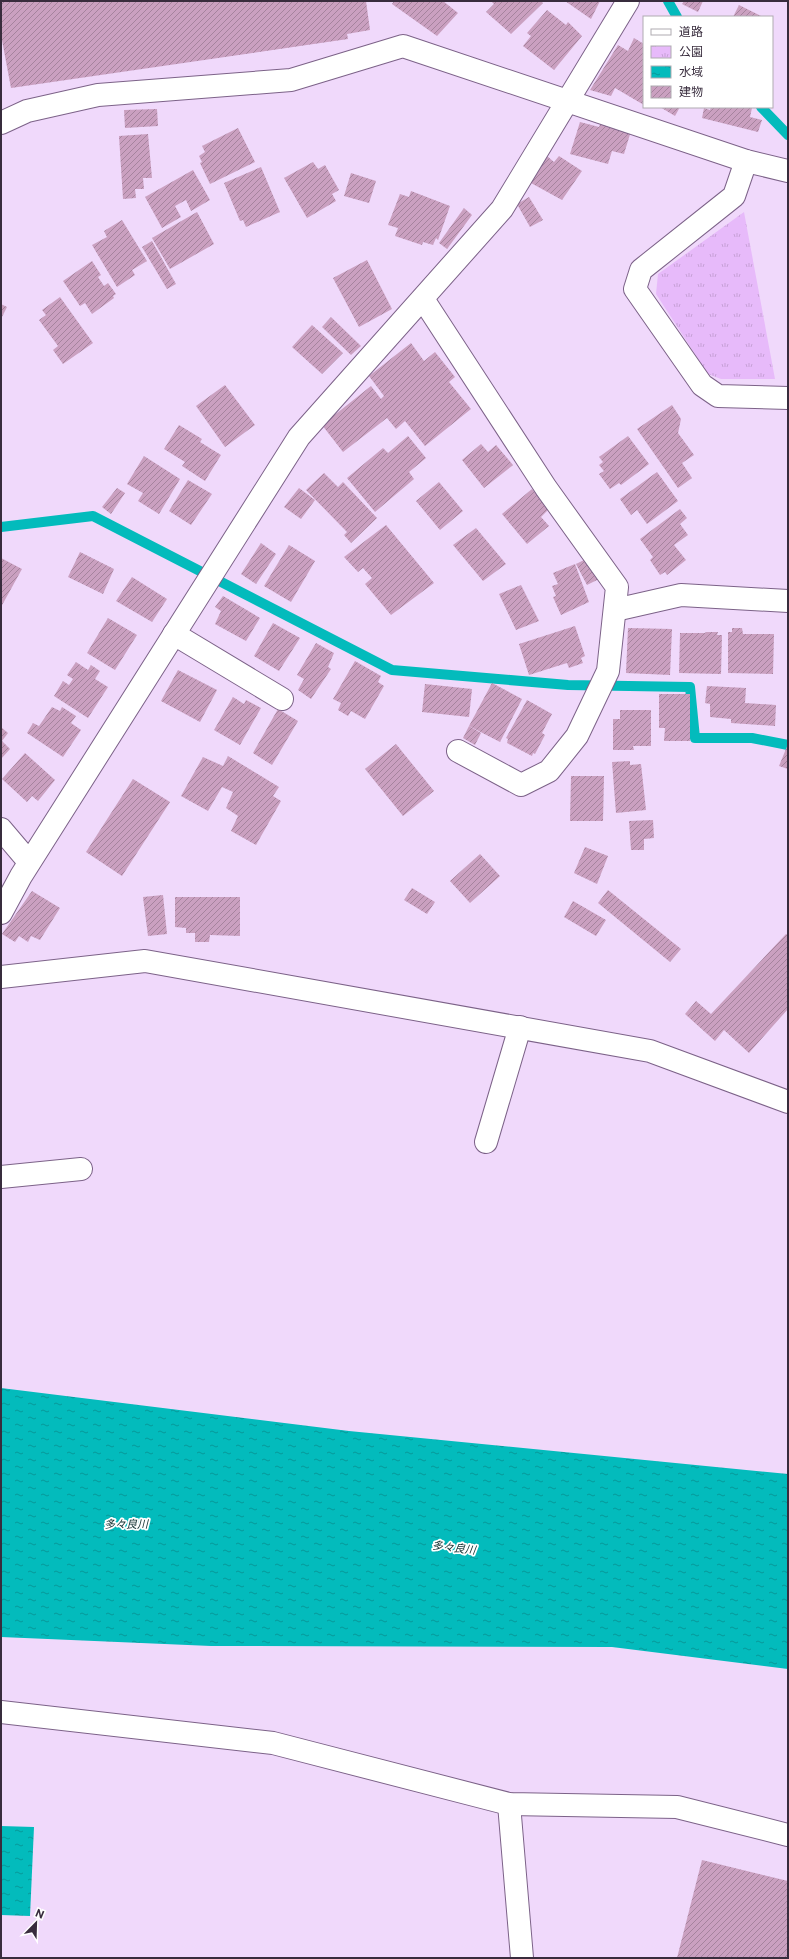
<svg xmlns="http://www.w3.org/2000/svg" width="789" height="1959" font-family="Commissioner,'Noto Sans JP',sans-serif">
  <style>
    .park { fill: url(#park-tufts) }
    .water { fill: url(#water-ripples) }
    .lines { fill: none; stroke-linecap: round; stroke-linejoin: round }
    .stream { stroke: #03bbbc; stroke-width: 10 }
    .building { fill: url(#building-hatch) }
    .street-casing { stroke: #7c6288; stroke-width: 24 }
    .street { stroke: #fff; stroke-width: 22 }
    .labels { text-anchor: middle; dominant-baseline: central; stroke-width: 3.5; stroke-linejoin: round; paint-order: stroke }
    .water-label { font-size: 11px; font-style: italic; fill: #123131; stroke: #fff }
  </style>
  <defs>
    <pattern id="park-tufts" width="24" height="20" patternUnits="userSpaceOnUse"><rect width="24" height="20" fill="#e7bafa"/><path d="M3 7l-1-3M5 7V3M7 7l1-3M15 17l-1-3M17 17v-4M19 17l1-3" fill="none" stroke="#c7a0d7"/></pattern>
    <pattern id="water-ripples" width="26" height="14" patternUnits="userSpaceOnUse"><rect width="26" height="14" fill="#03bbbc"/><path d="M2 4q2-2 4 0t4 0M15 11q2-2 4 0t4 0" fill="none" stroke="#06989a"/></pattern>
    <pattern id="building-hatch" width="6" height="6" patternUnits="userSpaceOnUse"><rect width="6" height="6" fill="#caa0c0"/><path d="M-1 1l2-2M0 6l6-6M5 7l2-2" fill="none" stroke="#a5839d"/></pattern>
  </defs>
  <rect width="100%" height="100%" fill="#f0d9fb"/>
  <polygon class="park" points="744,212 775,379 721,379 708,374 656,294 658,274"/>
  <g class="water">
    <polygon points="1,1388 349,1431 788,1474 788,1669 612,1647 211,1646 1,1637"/>
    <polygon points="1,1826 34,1827 30,1916 1,1915"/>
  </g>
  <g class="lines">
    <g class="stream">
      <polyline points="668,1 677,17"/>
      <polyline points="761,107 788,135"/>
      <polyline points="1,527 93,516 392,670 568,685 690,687 695,738 752,738 788,745"/>
    </g>
  </g>
  <g class="building">
    <polygon points="1,1 366,1 370,30 347,34 348,39 11,88 1,35"/>
    <polygon points="394,1 443,1 458,13 437,36 392,4"/>
    <polygon points="491,1 541,1 543,3 511,34 486,12 494,4"/>
    <polygon points="565,1 600,1 591,19"/>
    <polygon points="684,1 703,1 698,12 682,4"/>
    <polygon points="739,5 761,16 760,17 733,17"/>
    <polygon points="547,10 566,25 568,22 582,36 554,70 523,46 531,36 527,33"/>
    <polygon points="634,38 644,44 644,105 615,88 611,96 590,90 618,45 628,51"/>
    <polygon points="660,107 680,107 675,116"/>
    <polygon points="711,107 752,108 750,117 762,120 758,132 702,118 704,108 710,110"/>
    <polygon points="157,109 158,126 125,128 124,110"/>
    <polygon points="580,122 599,127 601,122 631,131 624,154 612,151 608,164 570,154"/>
    <polygon points="238,128 255,162 210,184 200,163 202,162 199,156 205,152 202,146"/>
    <polygon points="148,134 152,178 143,178 144,189 135,189 136,198 123,199 119,136"/>
    <polygon points="547,156 554,162 559,156 582,171 562,200 531,183"/>
    <polygon points="313,162 318,169 325,165 339,190 332,194 336,201 307,218 284,178"/>
    <polygon points="261,167 280,212 246,227 243,220 240,221 224,183"/>
    <polygon points="193,170 210,200 191,211 186,200 175,206 181,217 162,228 145,197"/>
    <polygon points="351,173 376,181 369,203 344,196"/>
    <polygon points="411,191 450,206 438,240 436,238 433,245 423,242 422,245 395,236 398,228 388,225 400,194 409,197"/>
    <polygon points="529,197 543,220 530,227 517,204"/>
    <polygon points="464,208 472,215 447,249 439,243"/>
    <polygon points="197,212 214,244 170,269 152,238"/>
    <polygon points="122,220 147,261 132,270 135,275 117,287 92,245 107,237 104,231"/>
    <polygon points="152,241 176,284 167,289 142,247"/>
    <polygon points="367,260 392,309 359,327 333,278"/>
    <polygon points="92,261 101,275 98,277 104,286 108,283 116,294 113,296 114,298 92,314 85,303 80,306 63,281"/>
    <polygon points="60,297 93,343 63,364 53,350 58,346 39,320 46,315 42,310"/>
    <polygon points="1,304 7,307 1,319"/>
    <polygon points="331,317 361,346 351,355 322,327"/>
    <polygon points="312,325 343,353 322,374 292,347"/>
    <polygon points="411,343 424,361 435,352 455,377 449,382 471,409 425,446 405,421 396,429 387,418 343,452 322,425 371,386 381,399 384,396 369,376"/>
    <polygon points="225,385 255,425 225,447 196,406"/>
    <polygon points="672,405 681,419 678,433 694,455 682,463 692,478 678,488 637,429"/>
    <polygon points="179,425 202,439 200,442 221,455 205,481 182,466 185,462 164,449"/>
    <polygon points="408,436 426,458 409,472 414,479 375,512 347,478 383,448 388,453"/>
    <polygon points="628,436 649,464 621,485 619,483 610,489 599,474 604,471 599,465 603,462 599,457"/>
    <polygon points="481,444 488,452 496,445 513,465 484,488 462,460"/>
    <polygon points="144,456 180,479 159,514 138,501 143,493 127,484"/>
    <polygon points="657,472 678,501 647,524 637,510 631,515 620,499"/>
    <polygon points="324,473 338,487 343,482 377,518 351,543 344,535 347,532 306,490"/>
    <polygon points="188,480 212,494 191,525 169,511"/>
    <polygon points="439,482 463,511 440,530 416,501"/>
    <polygon points="117,488 125,493 111,514 102,507"/>
    <polygon points="299,488 315,500 301,519 284,507"/>
    <polygon points="532,489 549,509 541,517 549,526 527,544 502,514"/>
    <polygon points="680,509 687,518 680,524 688,535 674,545 686,560 667,575 665,572 660,575 650,560 653,557 640,539"/>
    <polygon points="386,525 434,583 391,615 365,584 372,578 363,568 358,572 344,557"/>
    <polygon points="476,528 506,564 483,581 453,545"/>
    <polygon points="261,543 276,554 256,584 241,574"/>
    <polygon points="289,545 315,561 291,602 264,586"/>
    <polygon points="80,552 114,569 103,594 68,577"/>
    <polygon points="1,558 22,569 1,607"/>
    <polygon points="588,558 599,579 587,585 576,564"/>
    <polygon points="575,564 589,602 561,615 553,597 556,596 552,586 558,584 553,573"/>
    <polygon points="132,577 167,599 152,622 116,601"/>
    <polygon points="521,585 539,621 516,630 499,594"/>
    <polygon points="223,596 260,618 246,641 215,624 221,611 215,607"/>
    <polygon points="108,618 137,635 115,670 87,653"/>
    <polygon points="273,623 300,638 279,671 254,656"/>
    <polygon points="575,626 585,656 581,658 583,663 569,668 567,663 529,675 519,644"/>
    <polygon points="628,628 672,629 670,675 626,673"/>
    <polygon points="732,628 742,628 743,634 774,634 773,674 728,673 728,632 732,632"/>
    <polygon points="705,632 718,632 717,635 722,635 721,674 679,673 680,633 706,633"/>
    <polygon points="316,643 334,653 328,667 331,669 311,699 298,690 304,679 297,675"/>
    <polygon points="355,661 381,676 378,682 384,686 365,719 351,711 348,716 338,710 341,703 333,699"/>
    <polygon points="76,662 88,670 91,665 100,671 95,679 108,687 88,718 54,696 63,681 69,685 73,679 67,675"/>
    <polygon points="178,670 217,690 200,722 161,701"/>
    <polygon points="492,683 522,699 500,742 469,726"/>
    <polygon points="425,684 472,689 469,717 422,712"/>
    <polygon points="707,686 746,688 745,703 776,705 775,726 731,723 731,719 710,717 710,704 705,703"/>
    <polygon points="659,694 690,694 690,741 664,741 665,728 659,728"/>
    <polygon points="233,697 244,704 246,700 261,708 240,745 214,730"/>
    <polygon points="527,700 552,714 542,733 545,735 535,754 533,753 532,756 507,743 508,739 506,738"/>
    <polygon points="52,707 60,711 62,707 76,716 71,723 81,730 63,757 27,733 33,723 39,726"/>
    <polygon points="278,709 298,721 272,765 253,753"/>
    <polygon points="620,710 651,710 651,746 633,746 634,750 613,750 613,719 620,719"/>
    <polygon points="469,726 481,733 475,745 463,738"/>
    <polygon points="1,727 8,733 2,741 10,749 1,759"/>
    <polygon points="396,744 434,791 403,816 365,769"/>
    <polygon points="788,744 788,769 779,766"/>
    <polygon points="25,753 55,780 38,801 32,796 27,802 2,779"/>
    <polygon points="228,756 279,787 273,796 281,801 256,845 231,831 238,816 226,808 233,792 222,787 208,811 181,796 203,757 223,766"/>
    <polygon points="630,761 630,765 641,764 646,810 616,813 612,762"/>
    <polygon points="571,776 604,776 603,821 570,821"/>
    <polygon points="133,779 170,802 122,876 86,852"/>
    <polygon points="653,820 654,838 644,839 644,850 631,850 629,821"/>
    <polygon points="585,847 608,856 597,884 574,873"/>
    <polygon points="480,854 500,876 470,903 450,881"/>
    <polygon points="412,888 435,902 427,914 404,900"/>
    <polygon points="608,890 681,949 670,962 598,903"/>
    <polygon points="32,891 60,908 40,940 31,936 28,942 19,936 15,942 2,934"/>
    <polygon points="163,895 167,934 148,936 143,897"/>
    <polygon points="175,897 240,897 240,936 210,935 209,942 195,942 195,933 186,933 186,928 175,927"/>
    <polygon points="573,901 606,920 596,936 564,917"/>
    <polygon points="786,934 788,935 788,1009 749,1053 724,1030 715,1041 685,1014 696,1001 711,1014"/>
    <polygon points="702,1860 788,1881 788,1958 677,1958"/>
  </g>
  <g class="lines">
    <defs>
      <g id="street">
        <polyline points="1,123 27,111 98,95 291,80 403,46 746,161 788,171"/>
        <polyline points="746,161 734,196 641,270 635,289 702,385 718,396 788,398"/>
        <polyline points="423,299 546,488 617,587 608,671 577,736 549,771 521,785 458,751"/>
        <polyline points="615,610 681,595 788,601"/>
        <polyline points="174,634 282,699"/>
        <polyline points="1,829 29,862"/>
        <polyline points="1,913 21,876 299,437 502,209 628,1"/>
        <polyline points="1,977 145,961 650,1051 788,1102"/>
        <polyline points="486,1142 520,1027"/>
        <polyline points="1,1177 81,1169"/>
        <polyline points="1,1712 273,1743 509,1804 677,1807 788,1835"/>
        <polyline points="509,1804 522,1958"/>
      </g>
    </defs>
    <use href="#street" class="street-casing"/>
    <use href="#street" class="street"/>
  </g>
  <g class="labels">
    <g class="water-label">
      <text x="126" y="1523">多々良川</text>
      <text transform="translate(454 1547) rotate(7)">多々良川</text>
    </g>
  </g>
  <rect width="789" height="1959" fill="none" stroke="#382c3d" stroke-width="4"/>
  <rect x="643" y="16" width="130" height="92" fill="#ffffff" stroke="#afabb1"/>
  <rect x="651" y="29" width="20" height="6" fill="#ffffff" stroke="#afabb1"/>
  <text x="679" y="36" font-size="12" fill="#382c3d">道路</text>
  <rect x="651" y="46" width="20" height="12" fill="url(#park-tufts)" stroke="#afabb1"/>
  <text x="679" y="56" font-size="12" fill="#382c3d">公園</text>
  <rect x="651" y="66" width="20" height="12" fill="url(#water-ripples)" stroke="#afabb1"/>
  <text x="679" y="76" font-size="12" fill="#382c3d">水域</text>
  <rect x="651" y="86" width="20" height="12" fill="url(#building-hatch)" stroke="#afabb1"/>
  <text x="679" y="96" font-size="12" fill="#382c3d">建物</text>
  <g transform="translate(36 1923) rotate(23)" stroke="#ffffff" stroke-width="3" paint-order="stroke">
  <path d="M0-3L7 15L0 10L-7 15Z" fill="#382c3d"/>
  <text y="-6" font-size="11" font-weight="bold" text-anchor="middle" fill="#382c3d">N</text>
  </g>
</svg>
